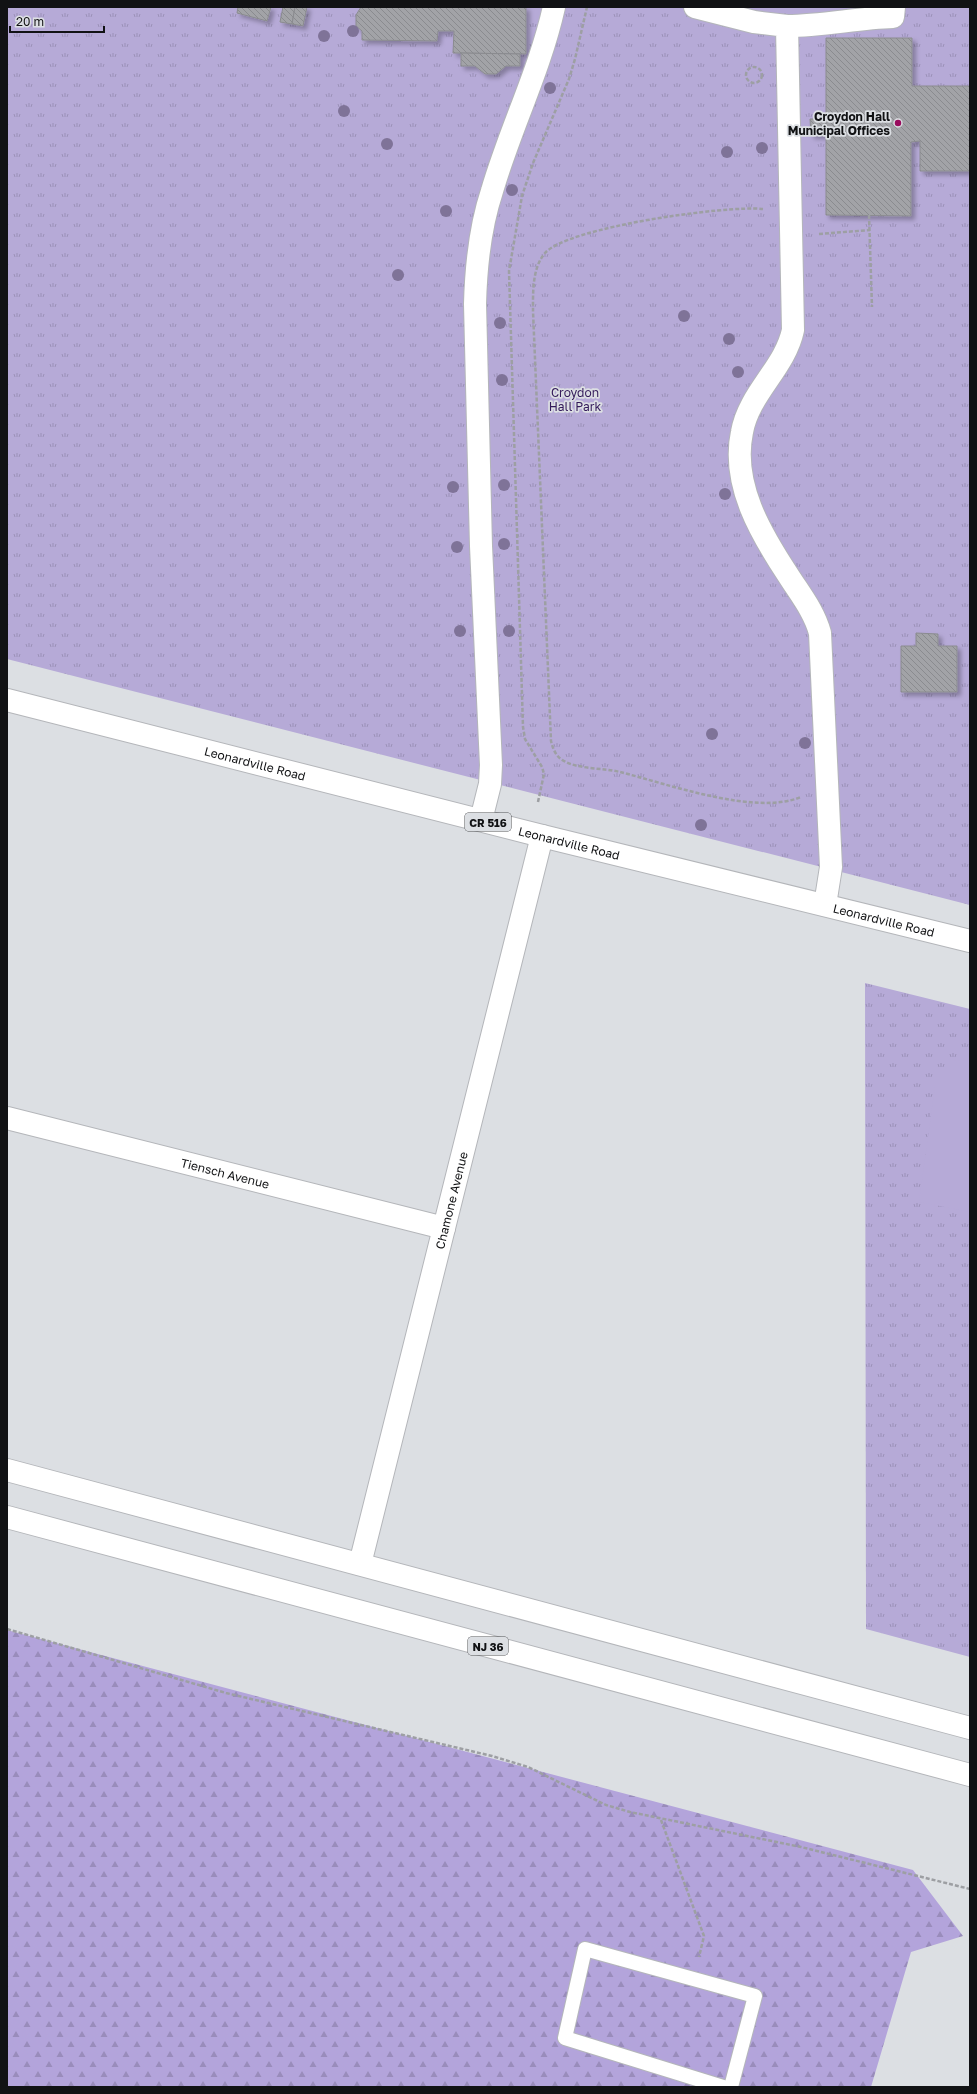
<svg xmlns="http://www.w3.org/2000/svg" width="977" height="2094" font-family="'Golos Text',sans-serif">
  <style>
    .grass { fill: url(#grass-tufts) }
    .forest { fill: url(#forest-firs) }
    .pitch { fill: #b6aad7 }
    .building { fill: url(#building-back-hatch); stroke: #8a8b8f; filter: url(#shadow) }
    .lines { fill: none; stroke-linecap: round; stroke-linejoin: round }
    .service-casing { stroke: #b4b6ba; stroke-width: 16 }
    .minor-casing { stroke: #b4b6ba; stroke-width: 24 }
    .primary-casing { stroke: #b4b6ba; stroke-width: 24 }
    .trunk-casing { stroke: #b4b6ba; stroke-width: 24 }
    .path { stroke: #9d9fa3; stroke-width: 2.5; stroke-dasharray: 4 2; stroke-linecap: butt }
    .service { stroke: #fff; stroke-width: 14 }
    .minor { stroke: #fff; stroke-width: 22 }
    .primary { stroke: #fff; stroke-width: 22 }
    .trunk { stroke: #fff; stroke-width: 22 }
    .tree { fill: #7f7398 }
    .poi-dot { fill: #990b5d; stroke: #dcdfe3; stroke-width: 1.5 }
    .labels { text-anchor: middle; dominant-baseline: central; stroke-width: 3.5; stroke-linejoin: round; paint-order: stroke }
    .shield { fill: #dcdfe3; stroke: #4e5052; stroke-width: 1 }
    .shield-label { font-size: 11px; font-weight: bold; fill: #111214 }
    .poi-label { font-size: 12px; font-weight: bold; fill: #111214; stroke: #dcdfe3; text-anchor: end }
    .park-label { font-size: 12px; fill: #331a5a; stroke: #dcdfe3 }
    .street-label { font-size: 12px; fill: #111214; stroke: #dcdfe3 }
  </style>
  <defs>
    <pattern id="grass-tufts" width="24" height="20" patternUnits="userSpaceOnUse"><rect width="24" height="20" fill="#b6aad7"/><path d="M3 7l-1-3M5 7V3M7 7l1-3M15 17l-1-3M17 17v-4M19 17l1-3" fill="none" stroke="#9b91b8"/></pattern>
    <pattern id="forest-firs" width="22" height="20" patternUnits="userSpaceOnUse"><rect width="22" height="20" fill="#b3a4db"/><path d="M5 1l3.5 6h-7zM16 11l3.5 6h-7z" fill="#998cbb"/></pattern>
    <pattern id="building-back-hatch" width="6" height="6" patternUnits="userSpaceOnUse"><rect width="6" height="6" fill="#a2a3a7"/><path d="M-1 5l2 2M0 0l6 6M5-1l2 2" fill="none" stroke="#8a8b8f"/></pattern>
    <filter id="shadow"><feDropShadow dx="3.5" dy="3.5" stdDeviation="2" flood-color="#0004"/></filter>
  </defs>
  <rect width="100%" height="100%" fill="#dcdfe3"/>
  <g class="grass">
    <polygon points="7,7 970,7 970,905 7,659"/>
    <polygon points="865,983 970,1009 970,1657 866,1629"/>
  </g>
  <polygon class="forest" points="7,1630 913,1870 963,1936 911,1952 871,2087 7,2087"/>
  <polygon class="pitch" points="952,1060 970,1061 970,1212 919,1202 935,1086 946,1064"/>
  <g class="building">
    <polygon points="238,7 271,7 267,21 237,13"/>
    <polygon points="283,7 295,7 292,24 280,22"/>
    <polygon points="295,7 307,7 303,26 292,24"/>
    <polygon points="361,7 526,7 526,54 453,53 454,31 438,31 437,41 362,40 362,31 356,26 356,15"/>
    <polygon points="826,38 912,38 912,86 970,86 970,171 920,171 920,141 911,142 911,216 826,215"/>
    <polygon points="461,53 520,54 520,66 506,66 496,74 485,74 475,66 461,66"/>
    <polygon points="810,119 826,119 826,135 811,135"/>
    <polygon points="916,633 938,634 938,646 957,646 957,692 901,692 901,646 916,646"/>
  </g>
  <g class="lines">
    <defs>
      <polyline id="service" points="723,2087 565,2038 585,1949 755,1996 731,2087"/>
      <g id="minor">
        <path d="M695 7 754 22 787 26 793 330C785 368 749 393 742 432 731 484 761 534 788 575 800 594 814 611 820 633L831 867 825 905"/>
        <path d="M787 26C823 26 857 18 893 17L894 7"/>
        <path d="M481 820 490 784 491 765 481 546 475 304C476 266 480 227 492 191 510 129 540 70 554 7"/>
        <path id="s1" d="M7 1118 444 1228"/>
        <path id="s2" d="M360 1564 542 836"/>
      </g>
      <g id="primary">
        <path id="s3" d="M7 700 542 836 970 941"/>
      </g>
      <g id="trunk">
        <polyline points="7,1470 970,1728"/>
        <polyline points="7,1517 970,1775"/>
      </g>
    </defs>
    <use href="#service" class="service-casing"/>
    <use href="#minor" class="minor-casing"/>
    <use href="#primary" class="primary-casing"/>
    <use href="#trunk" class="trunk-casing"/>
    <g class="path">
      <circle cx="754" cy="75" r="8"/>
      <polyline points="816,127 826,127"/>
      <path d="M763 209C727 205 568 227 545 253 532 268 533 293 533 311L551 741C553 749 556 757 564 761 577 769 604 768 620 772 668 784 755 816 801 797"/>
      <polyline points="869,215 872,307"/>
      <polyline points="819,234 870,230"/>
      <polyline points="538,802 544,774 542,767 525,739 523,727 509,271 522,196 533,163 569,79 575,59 587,7"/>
      <polyline points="7,1629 226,1693 492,1756 528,1767 606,1805 630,1812 801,1847 970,1889"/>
      <polyline points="661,1820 704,1936 699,1957"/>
    </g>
    <use href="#service" class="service"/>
    <use href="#minor" class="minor"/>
    <use href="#primary" class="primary"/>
    <use href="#trunk" class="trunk"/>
  </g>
  <g class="tree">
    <circle cx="353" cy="31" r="6"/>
    <circle cx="324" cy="36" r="6"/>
    <circle cx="550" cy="88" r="6"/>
    <circle cx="344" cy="111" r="6"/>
    <circle cx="387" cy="144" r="6"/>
    <circle cx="762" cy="148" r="6"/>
    <circle cx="727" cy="152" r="6"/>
    <circle cx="512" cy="190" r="6"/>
    <circle cx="446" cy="211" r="6"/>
    <circle cx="398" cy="275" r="6"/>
    <circle cx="684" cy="316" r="6"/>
    <circle cx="500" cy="323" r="6"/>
    <circle cx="729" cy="339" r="6"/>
    <circle cx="738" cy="372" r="6"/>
    <circle cx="502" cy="380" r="6"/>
    <circle cx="504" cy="485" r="6"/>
    <circle cx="453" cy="487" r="6"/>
    <circle cx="725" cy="494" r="6"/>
    <circle cx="504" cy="544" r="6"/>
    <circle cx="457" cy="547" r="6"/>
    <circle cx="460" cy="631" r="6"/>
    <circle cx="509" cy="631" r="6"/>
    <circle cx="712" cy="734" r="6"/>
    <circle cx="805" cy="743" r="6"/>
    <circle cx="701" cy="825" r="6"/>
  </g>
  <circle class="poi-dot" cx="898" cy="123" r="4"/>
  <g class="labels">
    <g class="shield">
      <rect x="465" y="813" width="46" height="18" rx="3"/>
      <rect x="468" y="1637" width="40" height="18" rx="3"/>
    </g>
    <g class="shield-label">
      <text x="488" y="822">CR 516</text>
      <text x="488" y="1646">NJ 36</text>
    </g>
    <g class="poi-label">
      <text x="890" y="116">Croydon Hall<tspan x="890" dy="14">Municipal Offices</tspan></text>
    </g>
    <g class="park-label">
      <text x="575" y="392">Croydon<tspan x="575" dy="14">Hall Park</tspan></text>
    </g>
    <g class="street-label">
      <text stroke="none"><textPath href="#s3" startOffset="256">Leonardville Road</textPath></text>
      <text stroke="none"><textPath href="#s3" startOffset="580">Leonardville Road</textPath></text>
      <text stroke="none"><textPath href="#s3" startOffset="904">Leonardville Road</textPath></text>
      <text stroke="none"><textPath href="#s1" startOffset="225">Tiensch Avenue</textPath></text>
      <text stroke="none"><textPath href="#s2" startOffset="375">Chamone Avenue</textPath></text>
    </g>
  </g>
  <rect width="977" height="2094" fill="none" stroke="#111214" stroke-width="16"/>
  <path d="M10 26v6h94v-6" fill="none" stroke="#111214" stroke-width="2"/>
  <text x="16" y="26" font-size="12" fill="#111214" stroke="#dcdfe3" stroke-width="3" paint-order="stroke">20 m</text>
</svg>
